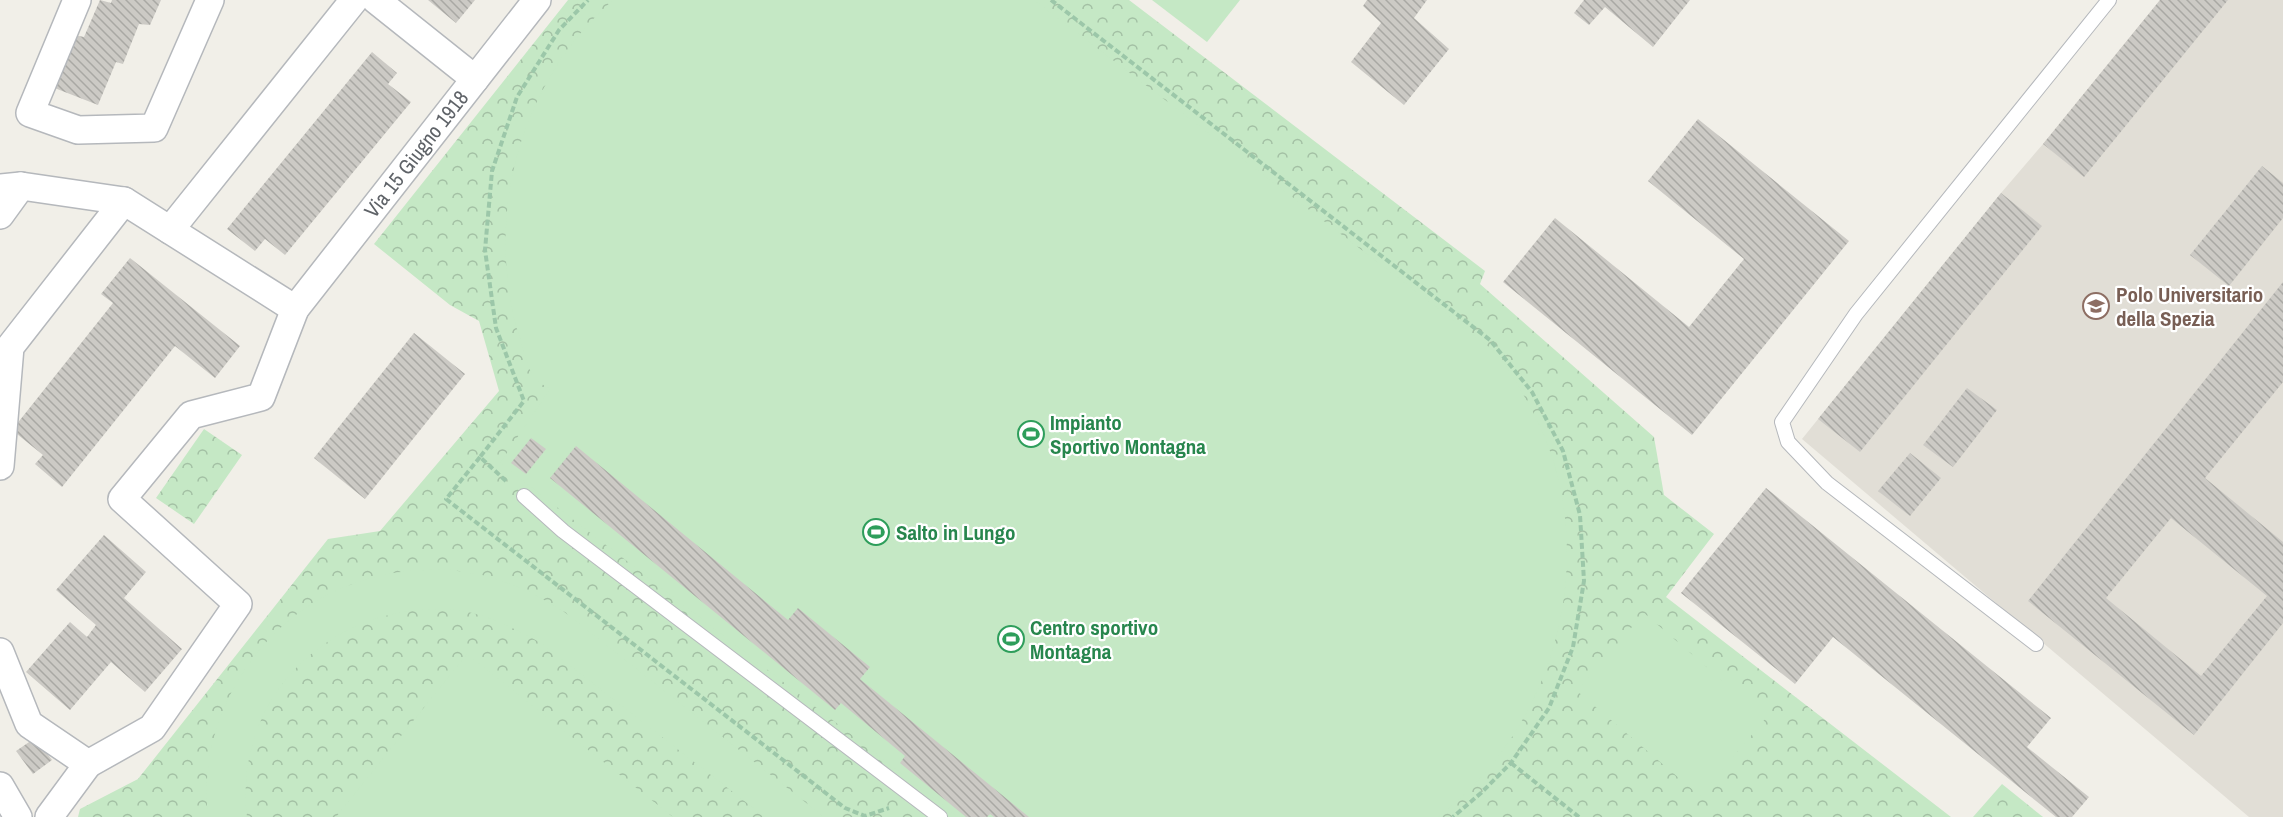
<svg xmlns="http://www.w3.org/2000/svg" width="2283" height="817" font-family="'Archivo Narrow',sans-serif">
  <style>
    .education { fill: #e1ded6 }
    .park { fill: url(#park-crowns) }
    .pitch { fill: #c5e8c5 }
    .building { fill: url(#building-back-hatch); fill-rule: evenodd }
    .lines { fill: none; stroke-linecap: round; stroke-linejoin: round }
    .lane-casing { stroke: #b5b8bc; stroke-width: 16 }
    .street-casing { stroke: #b5b8bc; stroke-width: 30 }
    .path { stroke: #9cc7a9; stroke-width: 4; stroke-dasharray: 6 3; stroke-linecap: butt }
    .lane { stroke: #fff; stroke-width: 14 }
    .street { stroke: #fff; stroke-width: 27 }
    .labels { text-anchor: middle; dominant-baseline: central; stroke-width: 4.5; stroke-linejoin: round; paint-order: stroke }
    .street-label { font-size: 21px; fill: #5f6368; stroke: #fff }
    .education-label { font-size: 21px; font-weight: bold; fill: #785e54; stroke: #fff; text-anchor: start }
    .leisure-label { font-size: 21px; font-weight: bold; fill: #27864d; stroke: #fff; text-anchor: start }
  </style>
  <defs>
    <pattern id="park-crowns" width="20" height="18" patternUnits="userSpaceOnUse" patternTransform="scale(1.5)"><rect width="20" height="18" fill="#c5e8c5"/><path d="M2 6a3 3 0 1 1 6 0M12 15a3 3 0 1 1 6 0" fill="none" stroke="#a3c0a4"/></pattern>
    <pattern id="building-back-hatch" width="6" height="6" patternUnits="userSpaceOnUse" patternTransform="scale(1.5)"><rect width="6" height="6" fill="#cccac5"/><path d="M-1 5l2 2M0 0l6 6M5-1l2 2" fill="none" stroke="#a9a8a4"/></pattern>
  </defs>
  <rect width="100%" height="100%" fill="#f1efe8"/>
  <polygon class="education" points="2160,0 2283,0 2283,817 2249,817 1802,439 2001,193 2043,144"/>
  <g class="park">
    <polygon points="568,0 1129,0 1485,271 1480,284 1654,437 1664,495 1714,534 1666,597 1951,817 78,817 80,809 138,779 328,539 380,531 499,391 479,321 450,305 374,244"/>
    <polygon points="204,429 242,455 194,524 156,498"/>
    <polygon points="2002,784 2043,817 1973,817"/>
  </g>
  <g class="pitch">
    <path d="M613 0H1034L1498 354C1521 389 1542 423 1554 463 1592 592 1544 736 1438 817H958L500 463 550 389C546 386 539 383 535 379 528 371 522 343 518 332 512 316 511 300 508 283 495 179 533 70 613 0Z"/>
    <polygon points="1152,0 1240,0 1207,42"/>
    <path d="M446 569 488 576 527 590 563 611 824 817H765L541 643C510 626 479 610 443 609 327 606 233 700 247 817H208C196 713 264 610 364 580 392 571 418 570 446 569Z"/>
    <polygon points="1644,613 1766,718 1700,796 1577,691"/>
    <polygon points="467,654 673,817 336,817"/>
  </g>
  <g class="building">
    <polygon points="100,0 111,3 112,0 161,0 150,25 139,24 123,64 116,62 98,105 52,87 74,35 84,37"/>
    <polygon points="428,0 475,0 456,23"/>
    <polygon points="1367,0 1427,0 1414,18 1449,49 1404,105 1351,62 1381,23 1363,6"/>
    <polygon points="1584,0 1690,0 1653,47 1605,7 1589,25 1574,13"/>
    <polygon points="2160,0 2228,0 2084,177 2043,144"/>
    <polygon points="372,52 397,73 388,84 411,102 285,255 265,239 255,251 227,229"/>
    <polygon points="1698,119 1849,241 1692,435 1503,282 1555,218 1689,327 1744,259 1648,181"/>
    <polygon points="2262,166 2283,183 2283,218 2229,286 2190,255"/>
    <polygon points="2001,193 2042,226 1860,452 1818,419"/>
    <polygon points="130,258 240,346 215,378 175,346 62,487 35,464 43,455 12,430 113,303 101,294"/>
    <path d="M2283 282V382L2205 478 2283 542V623L2194 735 2028 601ZM2171 518 2267 596 2201 676 2106 598Z"/>
    <polygon points="414,333 465,374 365,499 314,458"/>
    <polygon points="1967,388 1997,410 1953,467 1923,445"/>
    <polygon points="531,438 546,449 526,474 511,463"/>
    <polygon points="576,446 788,620 798,608 870,667 860,679 1029,817 994,817 990,814 987,817 966,817 900,763 905,756 841,703 835,710 550,478"/>
    <polygon points="1910,453 1941,478 1910,516 1878,491"/>
    <polygon points="1766,488 2051,718 2027,747 2089,797 2072,817 2056,817 1833,637 1795,684 1681,593"/>
    <polygon points="104,535 146,572 124,598 182,649 145,692 111,662 70,710 26,672 70,622 87,637 96,625 56,590"/>
    <polygon points="35,738 52,760 33,774 16,751"/>
  </g>
  <g class="lines">
    <defs>
      <g id="lane">
        <polyline points="524,496 563,531 940,817"/>
        <polyline points="2036,644 1827,483 1788,442 1782,422 1856,314 2109,0"/>
      </g>
      <g id="street">
        <polyline points="77,0 30,113 78,130 154,128 210,0"/>
        <polyline points="376,0 475,79"/>
        <polyline points="0,188 21,186 124,201"/>
        <polyline points="0,215 21,186"/>
        <polyline points="170,230 354,0"/>
        <polyline points="0,466 10,347 124,201 295,309"/>
        <polyline points="0,652 29,724 88,764 152,728 238,604 122,499 191,415 261,397 295,309 537,0"/>
        <polyline points="0,786 18,817"/>
        <polyline points="49,817 88,764"/>
      </g>
    </defs>
    <use href="#lane" class="lane-casing"/>
    <use href="#street" class="street-casing"/>
    <g class="path">
      <polyline points="1051,0 1490,340 1532,392 1563,451 1580,515 1584,581 1573,647 1549,708 1511,763 1481,793 1453,817"/>
      <polyline points="480,457 446,499 845,808 865,816 889,808"/>
      <polyline points="506,481 480,457 524,401 496,328 485,250 492,171 517,97 559,30 588,0"/>
      <polyline points="1511,763 1579,817"/>
    </g>
    <use href="#lane" class="lane"/>
    <use href="#street" class="street"/>
  </g>
  <defs>
    <symbol id="university-ring" viewBox="-11 -11 22 22"><circle r="9.5" fill="#fff" stroke="#8d6e63" stroke-width="1.5"/><path d="M0-5L7-2L0 1L-7-2ZM-4 1L0 2.5L4 1V4Q0 6-4 4Z" fill="#8d6e63"/></symbol>
    <symbol id="stadium-ring" viewBox="-11 -11 22 22"><circle r="9.5" fill="#fff" stroke="#2e9e5b" stroke-width="1.5"/><path d="M0-5a6.5 5 0 1 0 0 10a6.5 5 0 1 0 0-10ZM-3.5-1.8h7v3.6h-7Z" fill="#2e9e5b"/></symbol>
  </defs>
  <g fill-rule="evenodd">
    <use href="#university-ring" x="2081" y="291" width="30" height="30"/>
    <use href="#stadium-ring" x="1016" y="419" width="30" height="30"/>
    <use href="#stadium-ring" x="861" y="517" width="30" height="30"/>
    <use href="#stadium-ring" x="996" y="624" width="30" height="30"/>
  </g>
  <g class="labels">
    <g class="street-label">
      <text transform="translate(416 154) rotate(-52)">Via 15 Giugno 1918</text>
    </g>
    <g class="education-label">
      <text x="2116" y="294">Polo Universitario<tspan x="2116" dy="24">della Spezia</tspan></text>
    </g>
    <g class="leisure-label">
      <text x="1050" y="422">Impianto<tspan x="1050" dy="24">Sportivo Montagna</tspan></text>
      <text x="896" y="532">Salto in Lungo</text>
      <text x="1030" y="627">Centro sportivo<tspan x="1030" dy="24">Montagna</tspan></text>
    </g>
  </g>
</svg>
